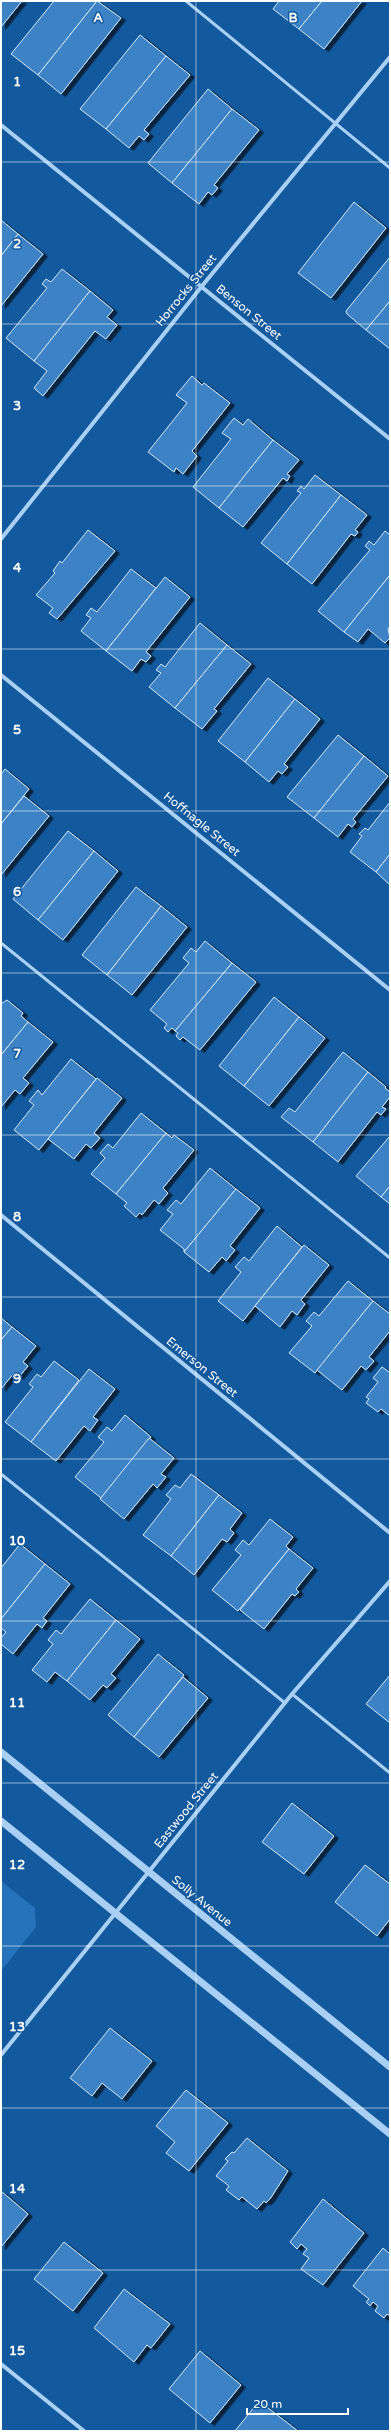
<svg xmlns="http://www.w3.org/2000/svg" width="391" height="2432" font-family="'Varela Round',sans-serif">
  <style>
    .green { fill: #2673bb }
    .building { fill: #3c82c4; stroke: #d1e8fd; filter: url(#shadow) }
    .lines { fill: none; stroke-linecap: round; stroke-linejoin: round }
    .service { stroke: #a9d0f4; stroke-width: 3 }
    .minor { stroke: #a9d0f4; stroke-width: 4 }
    .tertiary { stroke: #a9d0f4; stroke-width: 7 }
    .grid { fill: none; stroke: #fff; stroke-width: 1; stroke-opacity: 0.55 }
    .labels { text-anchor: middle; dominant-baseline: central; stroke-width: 3; stroke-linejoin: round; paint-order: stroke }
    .street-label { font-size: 12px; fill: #fff; stroke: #13599d }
    .grid-label { font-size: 13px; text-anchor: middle; font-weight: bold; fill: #fff; stroke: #13599d; stroke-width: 3; stroke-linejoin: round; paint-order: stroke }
  </style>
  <defs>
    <filter id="shadow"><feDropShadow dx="4.5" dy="2.5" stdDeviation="0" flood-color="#0009"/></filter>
  </defs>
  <rect width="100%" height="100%" fill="#13599d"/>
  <polygon class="green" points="1,1881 35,1908 36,1927 1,1971"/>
  <g class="building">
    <polygon points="1,1 22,1 1,27"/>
    <polygon points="54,1 97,1 38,75 11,54"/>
    <polygon points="97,1 121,18 61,94 38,75"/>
    <polygon points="279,1 322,1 299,29 273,9"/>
    <polygon points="322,1 362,1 324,49 299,29"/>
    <polygon points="140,35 166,56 106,129 80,109"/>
    <polygon points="166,56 190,75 144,130 149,134 144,140 139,136 129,148 106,129"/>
    <polygon points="208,89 232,109 172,183 148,163"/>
    <polygon points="232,109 259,130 214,185 218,188 212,195 208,192 199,204 172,183"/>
    <polygon points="354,202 386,228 331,298 298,273"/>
    <polygon points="1,220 18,234 1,256"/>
    <polygon points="18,234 43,254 1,306 1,256"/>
    <polygon points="390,257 390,301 366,330 347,314 346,311"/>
    <polygon points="62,269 90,291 34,361 6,338 47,288 42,284 46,279 51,282"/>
    <polygon points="90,291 113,310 107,317 117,325 106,339 95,331 43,396 34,388 47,371 34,361"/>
    <polygon points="390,301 390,349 366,330"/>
    <polygon points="192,376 202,385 204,383 230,403 192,451 197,456 183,474 176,468 174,472 148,452 187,403 176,395"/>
    <polygon points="234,418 243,425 248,419 273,440 219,508 193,487 231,439 222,433"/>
    <polygon points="273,440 299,460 287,474 290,476 287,481 283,478 243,527 219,508"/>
    <polygon points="315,475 341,495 287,564 261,543 301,493 297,491 301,486 304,489"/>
    <polygon points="341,495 367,515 355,530 358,532 355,536 351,534 312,584 287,564"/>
    <polygon points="88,530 115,551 57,619 49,613 53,608 36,595 55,573 53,571 60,561 62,563"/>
    <polygon points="385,531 390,535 390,575 344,632 318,611 370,550 365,546 369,541 374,545"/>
    <polygon points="131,569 156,588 106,651 81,631 91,618 86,615 91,608 97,612"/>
    <polygon points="390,575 390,626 388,629 390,638 385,643 368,629 358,642 344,632"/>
    <polygon points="165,577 190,597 146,652 151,656 146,662 141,659 132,671 106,651"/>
    <polygon points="200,623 227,645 175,708 149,687 161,673 156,670 161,664 165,667"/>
    <polygon points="227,645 251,664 214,709 217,711 202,729 175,708"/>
    <polygon points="268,678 295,699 245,762 218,741"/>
    <polygon points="295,699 320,719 284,764 288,767 282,774 278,771 269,782 245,762"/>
    <polygon points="338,735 364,756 314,818 287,797"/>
    <polygon points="364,756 388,776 353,819 356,822 352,827 348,824 338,837 314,818"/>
    <polygon points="5,769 29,789 1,824 1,774"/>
    <polygon points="24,796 49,816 1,875 1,824"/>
    <polygon points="390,802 390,854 376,872 350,852 362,836 359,834 365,828 368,830"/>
    <polygon points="68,831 94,851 38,920 13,899"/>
    <polygon points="94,851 118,871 63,940 38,920"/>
    <polygon points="390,854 390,885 376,872"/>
    <polygon points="136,887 161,906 107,975 82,955"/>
    <polygon points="161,906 187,927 132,995 107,975"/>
    <polygon points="205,941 232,963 175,1031 172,1028 168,1032 164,1028 167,1024 150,1010 189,963 183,958 191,948 196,952"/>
    <polygon points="232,963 256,982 200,1050 183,1037 180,1040 176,1036 178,1033 175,1031"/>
    <polygon points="274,997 299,1017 244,1086 219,1066"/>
    <polygon points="7,1000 23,1013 21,1016 28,1022 1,1055 1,1004"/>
    <polygon points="299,1017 325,1038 269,1106 244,1086"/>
    <polygon points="28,1022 53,1042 23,1078 29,1083 20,1094 15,1090 1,1107 1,1055"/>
    <polygon points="343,1052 368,1072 313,1142 281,1117 289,1108 295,1112"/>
    <polygon points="71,1059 96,1079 39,1150 14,1130 34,1105 29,1101 38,1090 42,1095"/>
    <polygon points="368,1072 386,1087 385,1088 390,1092 390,1097 382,1107 386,1109 381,1115 377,1112 338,1162 313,1142"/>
    <polygon points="97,1078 122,1098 94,1133 100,1138 91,1148 86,1144 74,1159 48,1139"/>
    <polygon points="141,1113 166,1133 116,1194 91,1174 105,1158 100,1153 108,1144 113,1148"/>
    <polygon points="166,1133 172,1138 174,1135 194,1150 163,1188 168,1193 159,1204 154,1200 142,1215 140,1213 136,1217 124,1206 127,1203 116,1194"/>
    <polygon points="390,1136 390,1186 381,1197 356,1176"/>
    <polygon points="210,1168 236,1189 184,1252 184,1249 160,1230 173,1214 167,1210 176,1200 181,1204"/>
    <polygon points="390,1186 390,1204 381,1197"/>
    <polygon points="236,1189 260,1208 230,1246 235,1250 226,1261 222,1257 209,1272 184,1252"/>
    <polygon points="277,1226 302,1247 243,1321 218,1301 241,1272 235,1267 244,1257 249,1261"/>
    <polygon points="304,1245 329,1265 301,1300 305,1304 297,1315 292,1311 280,1327 255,1306"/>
    <polygon points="348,1281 373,1301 315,1373 289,1353 312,1326 306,1321 314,1312 319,1316"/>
    <polygon points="373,1301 390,1314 390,1331 369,1357 374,1361 366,1370 361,1366 342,1390 317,1370"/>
    <polygon points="1,1318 12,1327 1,1340"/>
    <polygon points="12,1327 36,1346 23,1362 28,1366 19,1377 14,1373 1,1389 1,1340"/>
    <polygon points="54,1361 79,1380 31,1442 5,1422 33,1387 29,1384 37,1374 41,1377"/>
    <polygon points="382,1367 389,1372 390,1370 390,1416 381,1409 378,1412 366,1403 369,1399 366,1397 378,1382 373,1378"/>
    <polygon points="89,1369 115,1389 93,1417 98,1420 90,1431 84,1426 56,1461 31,1442"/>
    <polygon points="125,1415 151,1437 101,1498 75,1477 104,1442 98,1437 107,1427 112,1431"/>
    <polygon points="149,1438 174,1458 161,1474 166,1477 157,1488 153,1484 124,1519 100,1499"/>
    <polygon points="191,1474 219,1495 171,1556 143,1535 171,1499 166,1495 175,1485 180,1488"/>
    <polygon points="219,1495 242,1513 230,1529 234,1533 227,1542 222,1539 194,1575 171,1556"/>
    <polygon points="270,1519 293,1537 286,1546 289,1549 238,1611 212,1590 241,1555 235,1550 243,1540 249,1545"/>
    <polygon points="20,1544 45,1564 1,1619 1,1568"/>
    <polygon points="289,1549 313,1568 296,1589 299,1592 295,1596 292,1594 264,1629 240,1610"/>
    <polygon points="45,1564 70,1584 43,1618 47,1621 42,1628 37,1624 13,1654 1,1644 1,1638 6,1632 1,1628 1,1619"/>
    <polygon points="90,1599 116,1620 67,1681 55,1672 47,1682 32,1670 53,1644 48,1640 56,1630 61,1634"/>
    <polygon points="116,1620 140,1639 111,1674 116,1678 107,1688 103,1685 90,1700 67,1681"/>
    <polygon points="158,1654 184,1675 134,1737 108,1715"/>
    <polygon points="390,1675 390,1723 366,1704"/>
    <polygon points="183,1677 208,1698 159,1757 134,1737"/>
    <polygon points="292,1803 334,1836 304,1874 262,1842"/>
    <polygon points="365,1865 390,1884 390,1919 377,1936 335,1902"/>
    <polygon points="110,2028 152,2061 122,2099 102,2083 92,2096 70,2078"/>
    <polygon points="186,2090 228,2123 189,2171 166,2153 175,2142 156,2126"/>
    <polygon points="247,2138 288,2171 270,2199 266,2203 264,2201 257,2209 242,2197 239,2200 226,2190 229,2186 216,2176 228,2161 225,2159 232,2152 234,2153"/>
    <polygon points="1,2191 28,2214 1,2247"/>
    <polygon points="323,2199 364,2233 323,2285 301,2269 309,2258 303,2254 307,2249 301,2244 297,2249 290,2242"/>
    <polygon points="64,2242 103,2273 73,2311 34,2279"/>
    <polygon points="383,2248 390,2254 390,2316 387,2314 384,2318 375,2311 378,2306 373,2302 370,2306 366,2302 369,2299 353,2286"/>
    <polygon points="124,2289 170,2324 151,2348 147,2345 134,2362 94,2328"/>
    <polygon points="200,2351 241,2385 210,2423 169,2389"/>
    <polygon points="259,2401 298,2431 235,2431"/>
  </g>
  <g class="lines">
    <g class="service">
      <polyline points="186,1 390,168"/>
      <polyline points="1,943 390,1258"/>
      <polyline points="1,1474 285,1703"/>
      <polyline points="292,1694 390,1773"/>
    </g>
    <g class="minor">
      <polyline points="1,125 390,439"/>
      <polyline points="1,539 202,286 390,57"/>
      <polyline points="1,675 390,990"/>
      <polyline points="1,1215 390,1533"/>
      <polyline points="1,2055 292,1694 390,1581"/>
      <polyline points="1,2364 84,2431"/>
    </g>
    <g class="tertiary">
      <polyline points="1,1752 390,2067"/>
      <polyline points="1,1821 390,2134"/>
    </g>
  </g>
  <path class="grid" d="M196 1V2431M1 162H390M1 324H390M1 486H390M1 649H390M1 811H390M1 973H390M1 1135H390M1 1297H390M1 1459H390M1 1621H390M1 1783H390M1 1946H390M1 2108H390M1 2270H390"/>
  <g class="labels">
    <g class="street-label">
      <text transform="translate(186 290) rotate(-51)">Horrocks Street</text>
      <text transform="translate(249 312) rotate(39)">Benson Street</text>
      <text transform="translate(202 824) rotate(39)">Hoffnagle Street</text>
      <text transform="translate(202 1367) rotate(39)">Emerson Street</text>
      <text transform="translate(186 1810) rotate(-51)">Eastwood Street</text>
      <text transform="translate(202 1901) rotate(39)">Solly Avenue</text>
    </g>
  </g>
  <g class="grid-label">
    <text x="98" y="22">A</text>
    <text x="293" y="22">B</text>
    <text x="17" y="86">1</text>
    <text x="17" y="248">2</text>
    <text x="17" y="410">3</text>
    <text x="17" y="572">4</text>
    <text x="17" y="734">5</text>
    <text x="17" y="896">6</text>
    <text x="17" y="1058">7</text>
    <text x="17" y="1221">8</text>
    <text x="17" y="1383">9</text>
    <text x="17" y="1545">10</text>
    <text x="17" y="1707">11</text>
    <text x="17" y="1869">12</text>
    <text x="17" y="2031">13</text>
    <text x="17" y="2193">14</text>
    <text x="17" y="2355">15</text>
  </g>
  <rect width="391" height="2432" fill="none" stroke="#ffffff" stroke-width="4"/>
  <path d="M247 2408v6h101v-6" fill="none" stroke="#ffffff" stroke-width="2"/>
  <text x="253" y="2408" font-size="12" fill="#ffffff" stroke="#13599d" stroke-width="3" paint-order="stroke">20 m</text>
</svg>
